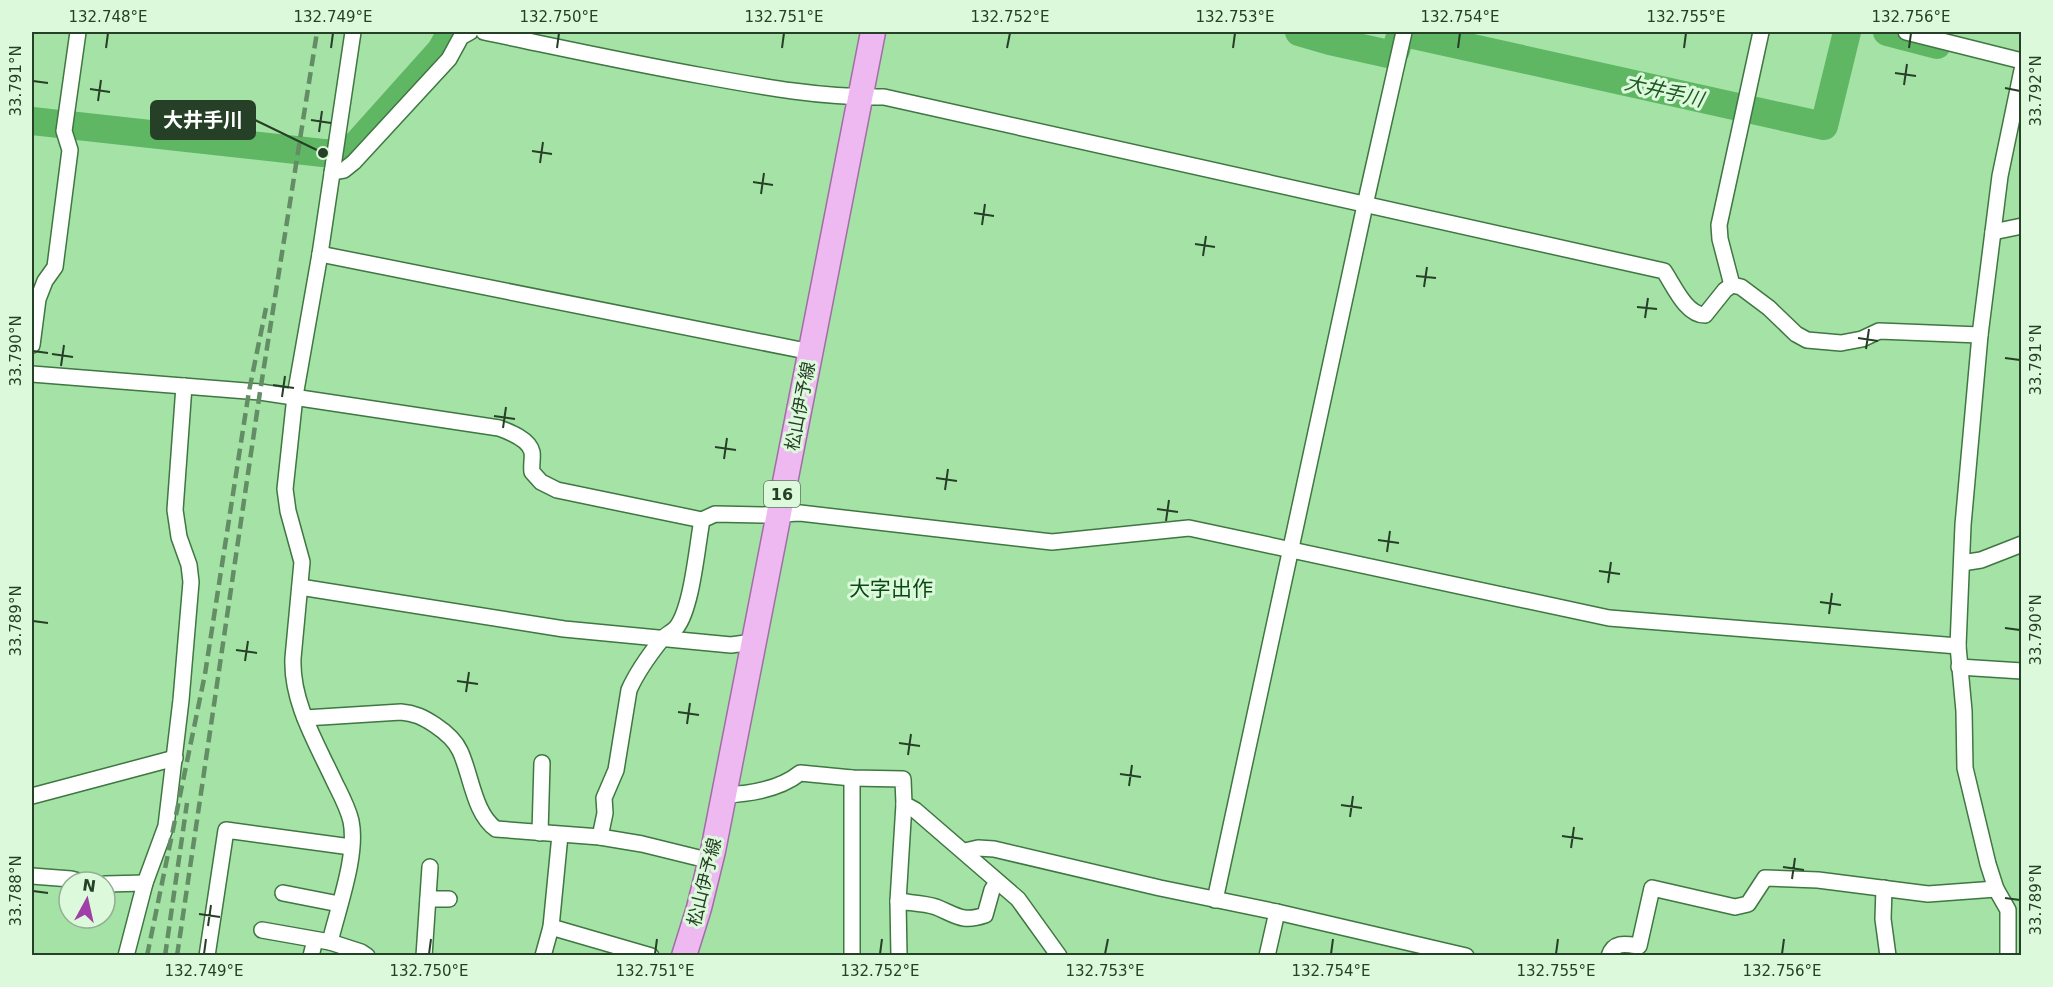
<svg xmlns="http://www.w3.org/2000/svg" width="2053" height="987" font-family="'DejaVu Sans','Noto Sans JP',sans-serif">
  <style>
    .lines { fill: none; stroke-linecap: round; stroke-linejoin: round }
    .river { stroke: #5fb764; stroke-width: 28 }
    .street-casing { stroke: #3e7741; stroke-width: 18 }
    .primary-casing { stroke: #a06ea4; stroke-width: 27 }
    .street { stroke: #fff; stroke-width: 15 }
    .primary { stroke: #eeb8f1; stroke-width: 24 }
    .rail { stroke: #638d64; stroke-width: 4.5; stroke-dasharray: 12 6; stroke-linecap: butt }
    .ticks { fill: none; stroke: #263f27; stroke-width: 2 }
    .labels { text-anchor: middle; dominant-baseline: central; stroke-width: 6; stroke-linejoin: round; paint-order: stroke }
    .shield { fill: #dcfadb; stroke: #5d775d; stroke-width: 1.5 }
    .shield-label { font-size: 16px; font-weight: bold; fill: #263f27 }
    .street-label { font-size: 18px; fill: #263f27; stroke: #dcfadb }
    .water-label { font-size: 20px; font-style: italic; fill: #1e5a24; stroke: #dcfadb }
    .quarter-label { font-size: 21px; fill: #084812; stroke: #dcfadb }
    .leader { fill: none; stroke: #263f27; stroke-width: 2 }
    .callout-dot { fill: #263f27; stroke: #dcfadb; stroke-width: 2 }
    .callout { fill: #263f27; stroke: #263f27; stroke-width: 2 }
    .callout-label { font-size: 20px; text-anchor: middle; font-weight: bold; fill: #fff }
    .neatline { fill: none; stroke: #263f27; stroke-width: 2 }
    .ticks-label { font-size: 15px; text-anchor: middle; fill: #263f27 }
  </style>
  <rect width="100%" height="100%" fill="#a5e2a6"/>
  <g class="lines">
    <g class="river">
      <polyline points="1299,32 1330,41 1393,55 1396,50 1401,32"/>
      <polyline points="1887,32 1937,45"/>
      <polyline points="1409,34 1824,126 1847,32"/>
      <polyline points="32,121 323,153 344,153 355,146 441,50 451,32"/>
    </g>
    <defs>
      <g id="street">
        <path d="M353 32 320 254 295 396 285 489 288 511 302 562 293 658C291 702 317 744 335 783 341 795 348 808 351 821 358 855 338 908 330 942L361 952 367 956"/>
        <path d="M484 32C557 47 630 63 703 76 763 87 823 98 884 97L1664 271C1674 286 1686 315 1705 315L1725 290 1732 285 1741 287 1769 308 1796 334 1807 340 1841 343 1862 339 1879 331 1980 335"/>
        <polyline points="1906,32 2022,61"/>
        <polyline points="332,172 344,170 354,162 449,59 461,37 470,32"/>
        <polyline points="1993,232 2022,226"/>
        <polyline points="320,254 811,352"/>
        <polyline points="1732,285 1720,239 1719,225 1761,32"/>
        <polyline points="32,345 38,299 45,281 55,267 70,150 64,131 78,32"/>
        <path d="M32 374 260 392 499 428C510 432 529 439 532 452 533 458 531 465 532 472L541 482 557 490 702 520 715 514 762 515 800 513 1052 542 1189 528 1609 618 1958 646"/>
        <polyline points="1962,563 1981,560 2022,544"/>
        <polyline points="300,587 564,629 731,645 753,642"/>
        <polyline points="1959,667 2022,671"/>
        <path d="M305 718 401 712C414 713 423 717 435 725 444 731 455 740 460 751 471 774 474 814 496 829L600 837 642 844 711 861"/>
        <path d="M724 795C750 794 779 790 800 773L852 778 903 779 904 804 915 810 1018 899 1059 956"/>
        <polyline points="32,796 175,758"/>
        <polyline points="540,833 542,763"/>
        <path d="M600 837 605 813 604 798 616 770 629 690C637 672 650 654 662 639 666 635 672 632 676 628 692 609 697 546 702 520"/>
        <polyline points="965,851 978,848 994,849 1160,888 1277,912 1466,956"/>
        <polyline points="32,876 71,879 82,882"/>
        <polyline points="105,884 145,883"/>
        <polyline points="1884,888 1883,919 1888,956"/>
        <polyline points="283,893 339,904"/>
        <polyline points="428,899 449,899"/>
        <polyline points="1215,900 1365,205 1404,32"/>
        <path d="M898 901C910 903 924 903 936 907 956 915 962 923 985 915L992 890 997 882"/>
        <polyline points="551,927 651,956"/>
        <polyline points="262,930 330,942"/>
        <polyline points="126,956 145,883 166,826 181,700 191,582 189,565 179,537 175,510 184,386"/>
        <polyline points="207,956 226,830 351,847"/>
        <polyline points="311,956 315,940"/>
        <polyline points="424,956 430,867"/>
        <polyline points="543,956 551,927 560,835"/>
        <polyline points="852,956 852,778"/>
        <polyline points="899,956 898,901 904,804"/>
        <polyline points="1267,956 1277,912"/>
        <path d="M1609 956C1614 941 1626 944 1639 946L1652 888 1735 907 1748 904 1765 878 1818 880 1928 894 1996 889"/>
        <polyline points="2008,956 2008,910 1996,889 1988,864 1965,768 1964,711 1958,646 1963,525 1980,335 2000,176 2022,70"/>
      </g>
      <polyline id="primary" points="684,956 699,908 713,851 873,32"/>
    </defs>
    <use href="#street" class="street-casing"/>
    <use href="#primary" class="primary-casing"/>
    <use href="#street" class="street"/>
    <use href="#primary" class="primary"/>
    <g class="rail">
      <polyline points="147,956 205,674 249,391 266,308"/>
      <polyline points="165,956 187,803"/>
      <polyline points="177,956 260,392 317,32"/>
    </g>
  </g>
  <path class="ticks" d="M106 48 108 33M331 48 333 33M557 48 559 33M782 48 784 33M1007 48 1010 33M1233 48 1235 33M1458 48 1460 33M1684 48 1686 33M1909 48 1911 33M1895 73 1916 76M33 81 48 83M1904 85 1907 64M2005 88 2020 91M90 89 110 92M98 101 101 80M311 120 331 123M319 132 322 111M532 151 552 154M540 163 543 142M753 182 773 185M761 194 764 173M974 213 994 216M982 225 985 204M1195 244 1215 247M1203 256 1206 236M1416 276 1436 278M1424 287 1427 267M1637 307 1657 309M1645 318 1648 298M1858 338 1878 341M1866 349 1869 329M33 351 48 353M52 354 73 357M2005 358 2020 360M61 366 64 345M273 385 294 388M282 397 285 376M494 416 515 419M503 428 506 407M715 447 736 450M724 459 727 438M936 478 957 481M945 490 948 469M1157 509 1178 512M1166 521 1169 500M1378 540 1399 543M1387 552 1390 531M1599 571 1620 574M1608 583 1611 562M1820 602 1841 605M1829 614 1832 593M33 621 48 623M2005 628 2020 630M236 650 257 653M245 661 248 641M457 681 478 684M466 692 469 672M678 712 699 715M687 724 690 703M899 743 920 746M908 755 911 734M1120 774 1141 777M1129 786 1132 765M1341 805 1362 808M1350 817 1353 796M1562 836 1583 839M1571 848 1574 827M1783 867 1804 870M1792 879 1795 858M33 891 48 893M2005 898 2020 900M199 914 220 917M208 926 211 905M204 954 206 939M429 954 431 939M655 954 657 939M880 954 882 939M1105 954 1108 939M1331 954 1333 939M1556 954 1558 939M1782 954 1784 939"/>
  <g class="labels">
    <rect class="shield" x="764" y="481" width="36" height="26" rx="4.5"/>
    <g class="shield-label">
      <text x="782" y="494">16</text>
    </g>
    <g class="street-label">
      <text transform="translate(800 406) rotate(-79)">松山伊予線</text>
      <text transform="translate(704 882) rotate(-76)">松山伊予線</text>
    </g>
    <g class="water-label">
      <text transform="translate(1664 91) rotate(13)">大井手川</text>
    </g>
    <g class="quarter-label">
      <text x="891" y="589">大字出作</text>
    </g>
  </g>
  <path class="leader" d="M323 153L255 120"/>
  <circle class="callout-dot" cx="323" cy="153" r="6"/>
  <rect class="callout" x="151" y="101" width="104" height="38" rx="6"/>
  <g class="callout-label">
    <text x="203" y="127">大井手川</text>
  </g>
  <rect width="2053" height="987" fill="none" stroke="#dcfadb" stroke-width="66"/>
  <g transform="translate(87 900) rotate(8)"><circle r="28" fill="#dcfadb" stroke="#93af93" stroke-width="1.5"/>
  <path d="M0-4.5L10 22L0 15L-10 22Z" fill="#a03fa7"/>
  <text y="-9" font-size="16" font-weight="bold" text-anchor="middle" fill="#263f27">N</text>
  </g>
  <rect x="33" y="33" width="1987" height="921" class="neatline"/>
  <g class="ticks-label">
    <text x="108" y="22">132.748°E</text>
    <text x="333" y="22">132.749°E</text>
    <text x="559" y="22">132.750°E</text>
    <text x="784" y="22">132.751°E</text>
    <text x="1010" y="22">132.752°E</text>
    <text x="1235" y="22">132.753°E</text>
    <text x="1460" y="22">132.754°E</text>
    <text x="1686" y="22">132.755°E</text>
    <text x="1911" y="22">132.756°E</text>
    <text transform="translate(16 81) rotate(-90)" y="5">33.791°N</text>
    <text transform="translate(2036 91) rotate(-90)" y="5">33.792°N</text>
    <text transform="translate(16 351) rotate(-90)" y="5">33.790°N</text>
    <text transform="translate(2036 360) rotate(-90)" y="5">33.791°N</text>
    <text transform="translate(16 621) rotate(-90)" y="5">33.789°N</text>
    <text transform="translate(2036 630) rotate(-90)" y="5">33.790°N</text>
    <text transform="translate(16 891) rotate(-90)" y="5">33.788°N</text>
    <text transform="translate(2036 900) rotate(-90)" y="5">33.789°N</text>
    <text x="204" y="976">132.749°E</text>
    <text x="429" y="976">132.750°E</text>
    <text x="655" y="976">132.751°E</text>
    <text x="880" y="976">132.752°E</text>
    <text x="1105" y="976">132.753°E</text>
    <text x="1331" y="976">132.754°E</text>
    <text x="1556" y="976">132.755°E</text>
    <text x="1782" y="976">132.756°E</text>
  </g>
</svg>
